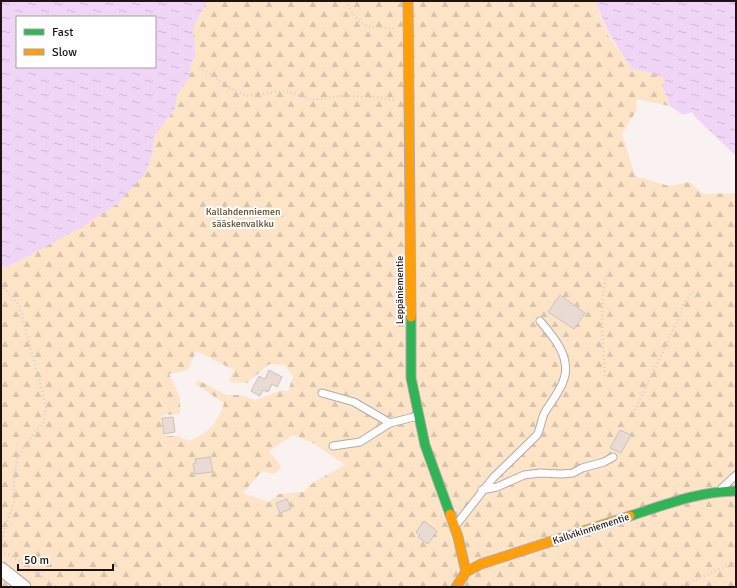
<svg xmlns="http://www.w3.org/2000/svg" width="737" height="588" font-family="Signika,sans-serif">
  <style>
    .green { fill: #fde4c7 }
    .forest { fill: url(#forest-firs); fill-rule: evenodd }
    .water { fill: url(#water-ripples); fill-rule: evenodd }
    .building { fill: #e9dad4; stroke: #cbc1be }
    .lines { fill: none; stroke-linecap: round; stroke-linejoin: round }
    .lane-casing { stroke: #b4aaaa; stroke-width: 9 }
    .street-casing { stroke: #b4aaaa; stroke-width: 15 }
    .fast-casing { stroke: #b4aaaa; stroke-width: 11 }
    .slow-casing { stroke: #b4aaaa; stroke-width: 11 }
    .path { stroke: #d5d1d1; stroke-width: 2.5; stroke-dasharray: 1 3; stroke-linecap: butt }
    .lane { stroke: #fefdfd; stroke-width: 7 }
    .street { stroke: #fefdfd; stroke-width: 13 }
    .fast { stroke: #30b455; stroke-width: 9 }
    .slow { stroke: #ff9f0a; stroke-width: 9 }
    .labels { text-anchor: middle; dominant-baseline: central; stroke-width: 4; stroke-linejoin: round; paint-order: stroke }
    .park-label { font-size: 10px; fill: #634b26; stroke: #fff }
    .street-label { font-size: 10px; fill: #201213; stroke: #fff }
  </style>
  <defs>
    <pattern id="forest-firs" width="22" height="20" patternUnits="userSpaceOnUse"><rect width="22" height="20" fill="#fde4c7"/><path d="M5 1l3.5 6h-7zM16 11l3.5 6h-7z" fill="#d9c3aa"/></pattern>
    <pattern id="water-ripples" width="26" height="14" patternUnits="userSpaceOnUse"><rect width="26" height="14" fill="#f0d5f7"/><path d="M2 4q2-2 4 0t4 0M15 11q2-2 4 0t4 0" fill="none" stroke="#ceb6d3"/></pattern>
  </defs>
  <rect width="100%" height="100%" fill="#faf1f1"/>
  <polygon class="green" points="572,1 596,1 601,18 615,44 594,16"/>
  <path class="forest" d="M207 1H572L594 16 632 69 652 73 665 79 663 88 670 106 636 99 637 110 622 133 635 176 669 186 690 182 703 194 736 193V587H1V268L9 266 82 227 151 159 155 135 175 109 177 95 189 78 191 64 196 55 193 28ZM196 351 234 370 229 382 247 383 269 364 285 365 293 377 288 391H279L256 400 240 395H226L198 380 195 384 224 403C218 423 208 433 189 441L178 436H164L161 415 180 414V397L169 374 188 370ZM293 435 313 443 345 465 314 482 303 492 279 494 269 502 243 493 262 471 274 474 282 467 269 451Z"/>
  <g class="water">
    <path d="M1 1H207L193 28 196 55 191 64 189 78 177 95 175 109 155 135 151 159 145 174 117 204 82 227 9 266 1 268ZM17 17H155V67H17Z"/>
    <path d="M596 1H736V156L695 117 692 112 683 115 670 106 663 88 665 79 652 73 632 69C617 47 604 27 596 1Z"/>
  </g>
  <g class="building">
    <polygon points="560,295 585,313 574,329 548,312"/>
    <polygon points="269,370 282,377 277,387 272,384 268,392 263,390 260,396 251,391 259,376 265,379"/>
    <polygon points="173,417 175,432 164,434 162,418"/>
    <polygon points="620,430 631,435 621,453 610,448"/>
    <polygon points="210,457 213,472 195,474 193,464 196,463 195,459"/>
    <polygon points="287,499 291,509 280,513 276,503"/>
    <polygon points="424,521 437,531 428,544 418,537 420,535 416,532"/>
  </g>
  <g class="lines">
    <defs>
      <g id="lane">
        <polyline points="322,393 354,402 390,423"/>
        <polyline points="333,446 360,442 390,423 418,416"/>
        <polyline points="722,488 736,475"/>
        <polyline points="482,490 497,487 524,475 540,473 561,474 573,473 582,468 604,462 613,457"/>
        <path d="M456 525 493 478 537 435C541 428 541 419 545 412 551 402 561 390 564 379 571 357 554 337 540 321"/>
      </g>
      <polyline id="street" points="1,569 24,587"/>
      <g id="fast">
        <polyline points="411,317 411,378 425,445 450,514"/>
        <path d="M630 516C664 505 700 491 736 491"/>
      </g>
      <g id="slow">
        <polyline points="408,1 411,317"/>
        <polyline points="450,514 458,537 466,572"/>
        <polyline points="456,587 466,572 481,564 630,516"/>
      </g>
    </defs>
    <use href="#lane" class="lane-casing"/>
    <use href="#street" class="street-casing"/>
    <use href="#fast" class="fast-casing"/>
    <use href="#slow" class="slow-casing"/>
    <g class="path">
      <path d="M345 1C362 27 362 28 394 28"/>
      <polyline points="199,68 210,74 230,88 246,96 282,91 293,93 311,100 340,96 375,97 394,100"/>
      <polyline points="1,285 19,305 46,405 44,421 22,450 17,459 14,483 14,502 5,528 1,545"/>
      <path d="M605 376C603 342 599 306 607 272"/>
      <polyline points="633,414 679,318 683,304 693,292"/>
      <polyline points="1,551 21,562 56,587"/>
      <polyline points="678,587 736,562"/>
    </g>
    <use href="#lane" class="lane"/>
    <use href="#street" class="street"/>
    <use href="#fast" class="fast"/>
    <use href="#slow" class="slow"/>
  </g>
  <g class="labels">
    <g class="park-label">
      <text x="243" y="212">Kallahdenniemen<tspan x="243" dy="12">sääskenvalkku</tspan></text>
    </g>
    <g class="street-label">
      <text transform="translate(400 290) rotate(-90)">Leppäniementie</text>
      <text transform="translate(591 529) rotate(-18)">Kallvikinniementie</text>
    </g>
  </g>
  <rect width="737" height="588" fill="none" stroke="#201213" stroke-width="4"/>
  <rect x="16" y="16" width="140" height="52" fill="#ffffff" stroke="#a6a0a1"/>
  <rect x="24" y="29" width="20" height="6" fill="#30b455" stroke="#a6a0a1"/>
  <text x="52" y="36" font-size="12" fill="#201213">Fast</text>
  <rect x="24" y="49" width="20" height="6" fill="#ff9f0a" stroke="#a6a0a1"/>
  <text x="52" y="56" font-size="12" fill="#201213">Slow</text>
  <path d="M18 564v6h95v-6" fill="none" stroke="#201213" stroke-width="2"/>
  <text x="24" y="564" font-size="12" fill="#201213" stroke="#ffffff" stroke-width="3" paint-order="stroke">50 m</text>
</svg>
